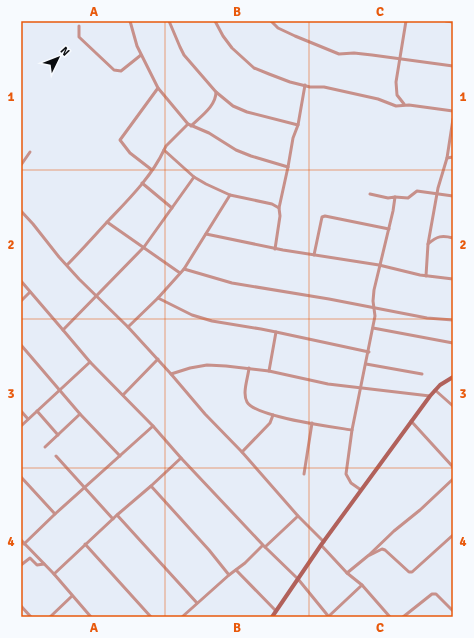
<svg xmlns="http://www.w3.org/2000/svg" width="474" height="638" font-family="Signika,sans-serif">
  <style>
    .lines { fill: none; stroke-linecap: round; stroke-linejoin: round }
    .street { stroke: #c7908a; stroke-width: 3 }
    .secondary { stroke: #b1615b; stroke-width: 4 }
    .grid { fill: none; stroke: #e8590c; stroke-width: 1; stroke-opacity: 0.55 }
    .neatline { fill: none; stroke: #e8590c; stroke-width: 1.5 }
    .grid-label { font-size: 13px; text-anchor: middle; font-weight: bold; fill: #e8590c }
  </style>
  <rect width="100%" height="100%" fill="#e6edf8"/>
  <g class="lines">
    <g class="street">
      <polyline points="130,21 137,46 158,88 188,124 209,133 236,150 251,156 288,167"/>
      <path d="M169 21 180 47 184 55 216 92C216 106 201 116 191 126"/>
      <polyline points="215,21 223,36 232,48 254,68 269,74 290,82 310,87 324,87 378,99 396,106 409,105 453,111"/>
      <polyline points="271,21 278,28 295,36 339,54 354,53 372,55 453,66"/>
      <polyline points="446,21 453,22"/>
      <polyline points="79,26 79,37 114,70 121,71 141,55"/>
      <polyline points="216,92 233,106 247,112 298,125"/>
      <polyline points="404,104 397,95 396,82 406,21"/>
      <polyline points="188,124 166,146 164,150 194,177 206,184 230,195 272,204 279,208 280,216 275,249"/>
      <polyline points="447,158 453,157"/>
      <polyline points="21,165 30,152"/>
      <polyline points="152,170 130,153 120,140 158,88"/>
      <polyline points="142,183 172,208"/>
      <polyline points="395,197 408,198 417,191 453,196"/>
      <polyline points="279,208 288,167 293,138 298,125 305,85"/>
      <polyline points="21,211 33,224 59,257 79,279 128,327 171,374 205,414 242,452 298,516 324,542"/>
      <polyline points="107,222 180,273"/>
      <polyline points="206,234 283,250 379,265 420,275 453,279"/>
      <path d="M428 244C437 236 442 235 453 238"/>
      <polyline points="314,255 322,217 325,216 389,229"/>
      <path d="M67 265C82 250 95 235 109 220 129 199 152 176 164 150"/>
      <polyline points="184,269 232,283 329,299 427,318 453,320"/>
      <polyline points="426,276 428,244 438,188 447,158 453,119"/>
      <polyline points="21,281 63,330 144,247 194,177"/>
      <polyline points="158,298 192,315 212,321 261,329 276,332 269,371"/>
      <polyline points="21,301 30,292"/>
      <polyline points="128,327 158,298 184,269 230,195"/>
      <polyline points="373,328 453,343"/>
      <polyline points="276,332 369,352"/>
      <polyline points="21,345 80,414 120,456"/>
      <polyline points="90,362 153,426"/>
      <polyline points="366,364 422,374"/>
      <path d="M249 368C248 378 242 393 247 402 255 417 333 427 352 430"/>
      <polyline points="171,374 190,368 207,365 226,366 269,371 328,384 430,396"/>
      <polyline points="435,390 453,406"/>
      <polyline points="123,395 158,359"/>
      <polyline points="21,411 28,419"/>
      <polyline points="37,411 58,435"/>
      <polyline points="411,421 453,467"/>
      <polyline points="21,426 90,362 63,330"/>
      <polyline points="45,447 80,414"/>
      <polyline points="242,452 270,423 273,415"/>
      <polyline points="56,456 113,519"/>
      <polyline points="304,474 312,423"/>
      <polyline points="21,477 55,514"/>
      <polyline points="361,490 351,483 346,474 352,430 375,316 373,301 374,290 393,211 395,197 388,198 370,194"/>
      <polyline points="117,515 197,603"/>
      <polyline points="298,516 265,547 298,579 329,617"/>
      <polyline points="21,540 54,574 91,617"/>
      <polyline points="24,544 55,514 153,426 181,458"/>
      <polyline points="85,544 151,617"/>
      <polyline points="263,545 245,563 229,575 209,550 151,486 181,458 263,545 265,547"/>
      <polyline points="321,545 347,573 362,585 390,617"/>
      <polyline points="370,555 382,549 385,550 409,572 412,572 453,535"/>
      <polyline points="21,565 30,558 37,565 44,564"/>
      <polyline points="236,570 276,611"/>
      <polyline points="347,573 369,555 394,531 420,510 453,479"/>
      <polyline points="54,574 117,515 151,486"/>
      <polyline points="21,606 31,617"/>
      <polyline points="329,616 362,585"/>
      <polyline points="50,617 72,596"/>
      <polyline points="182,617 229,575"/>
      <polyline points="403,617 432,594 436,594 453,611"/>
    </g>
    <polyline class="secondary" points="272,617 321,545 430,396 440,385 453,377"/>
  </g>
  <path class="grid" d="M165 21V617M309 21V617M21 170H453M21 319H453M21 468H453"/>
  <rect width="474" height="638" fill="none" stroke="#f7fafe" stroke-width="44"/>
  <g transform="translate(58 58) rotate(47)" stroke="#f7fafe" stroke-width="3" paint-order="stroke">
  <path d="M0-3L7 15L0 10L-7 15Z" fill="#0a0c0f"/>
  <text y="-6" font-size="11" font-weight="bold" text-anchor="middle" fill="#0a0c0f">N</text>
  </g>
  <rect x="22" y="22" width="430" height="594" class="neatline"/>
  <g class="grid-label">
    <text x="94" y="16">A</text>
    <text x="237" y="16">B</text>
    <text x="380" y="16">C</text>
    <text x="11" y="101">1</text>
    <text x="463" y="101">1</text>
    <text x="11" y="249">2</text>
    <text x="463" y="249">2</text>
    <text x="11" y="398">3</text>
    <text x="463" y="398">3</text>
    <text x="11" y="546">4</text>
    <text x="463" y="546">4</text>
    <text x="94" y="632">A</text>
    <text x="237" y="632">B</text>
    <text x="380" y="632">C</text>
  </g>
</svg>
